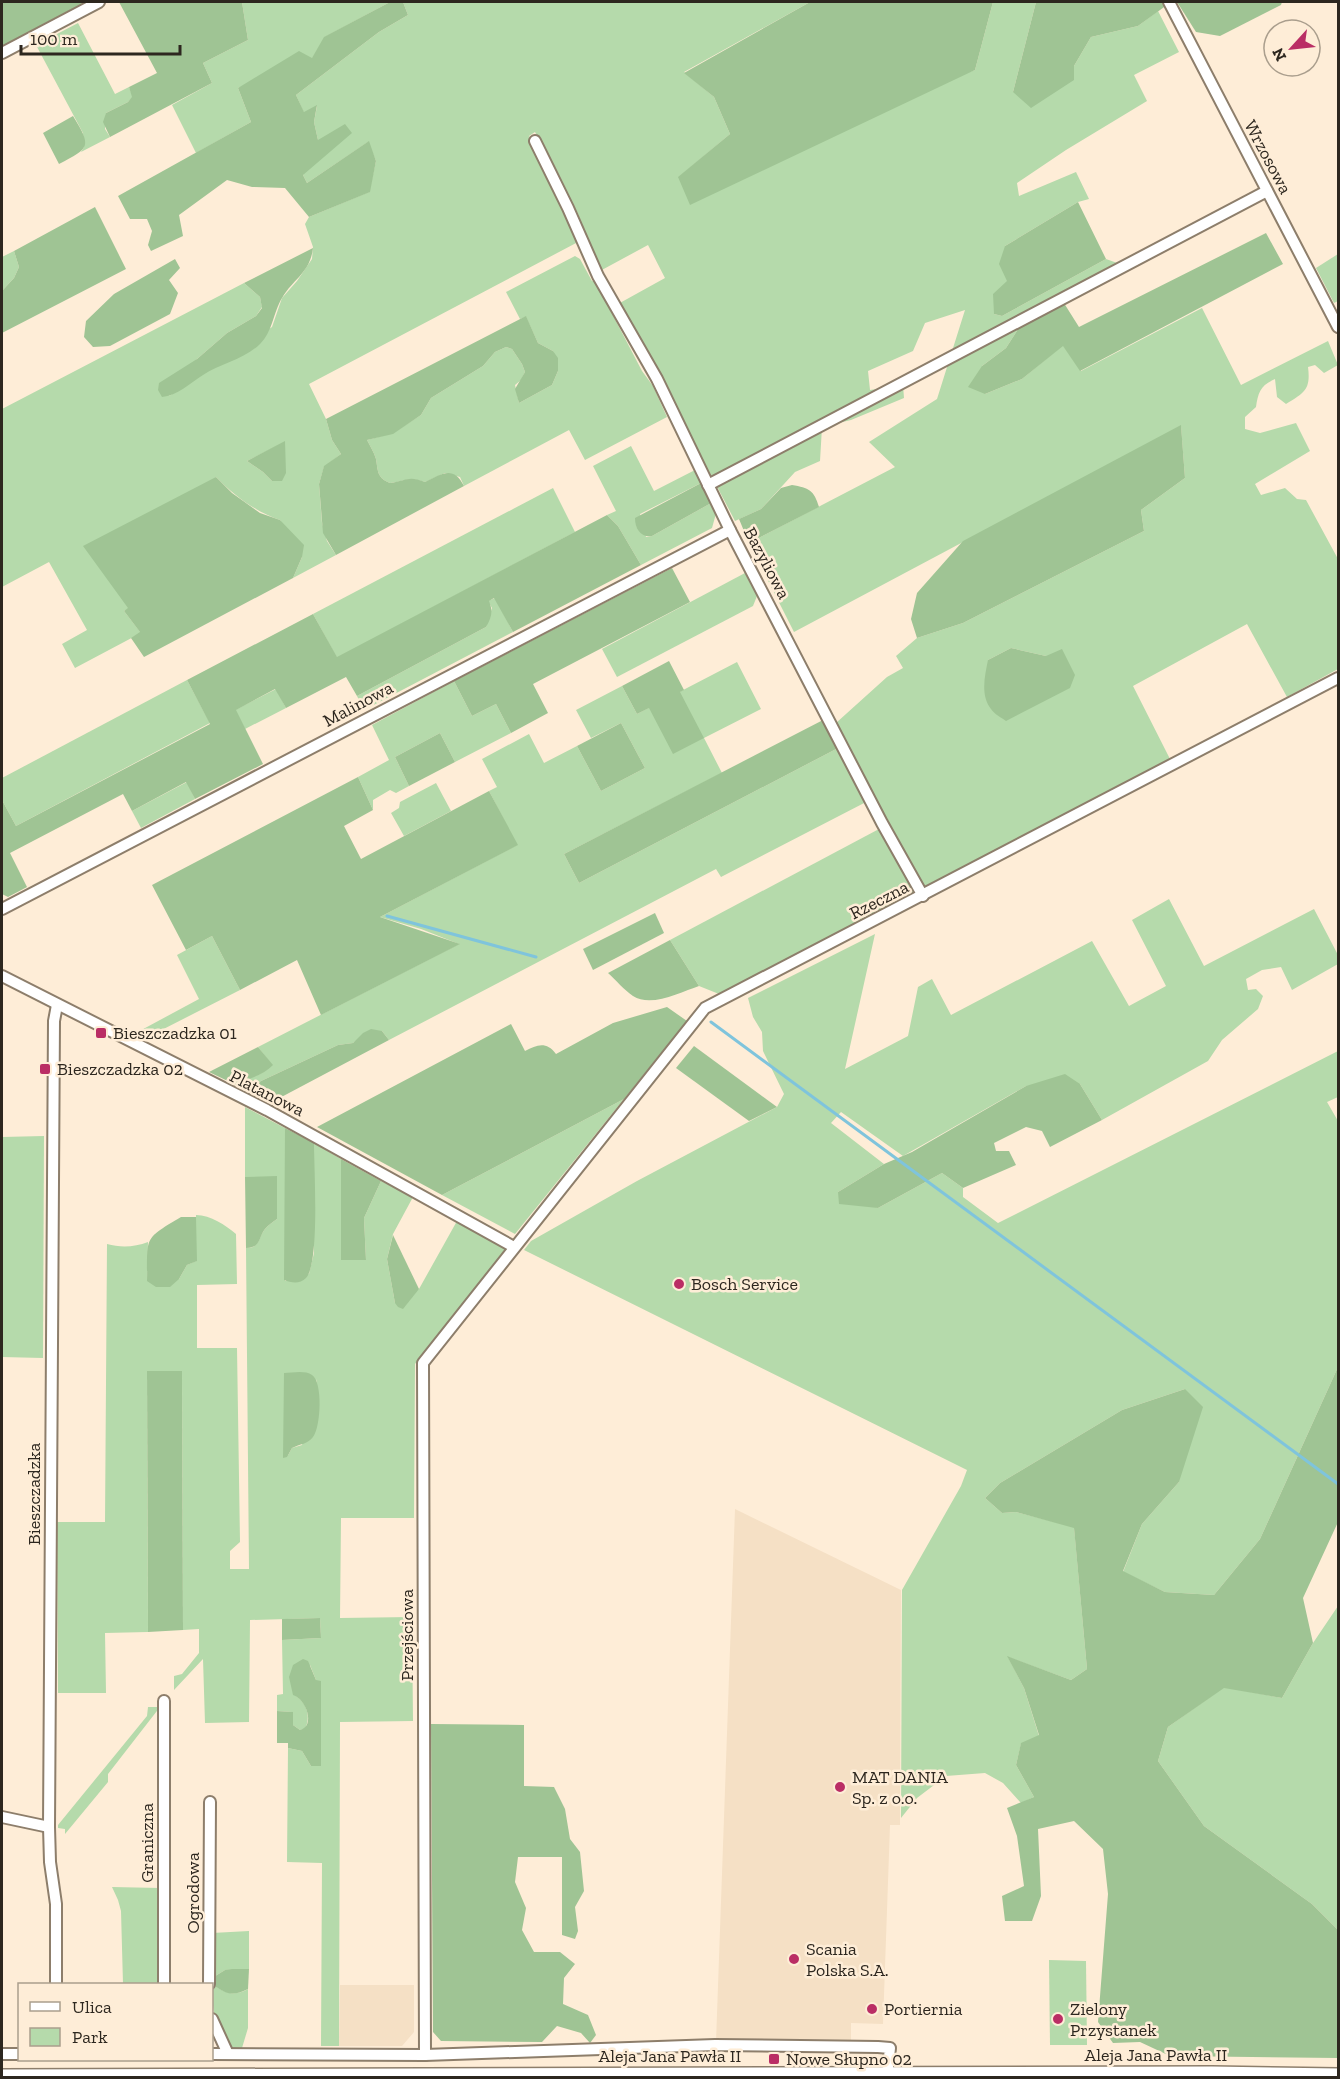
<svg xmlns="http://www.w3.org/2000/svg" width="1340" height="2079" font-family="'Zilla Slab',serif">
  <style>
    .built { fill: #f5e0c5 }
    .green { fill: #b5daab; fill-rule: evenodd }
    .forest { fill: #9fc494 }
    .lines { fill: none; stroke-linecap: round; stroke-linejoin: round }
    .stream { stroke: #7fc4dc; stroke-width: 3 }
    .minor-casing { stroke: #8d7e6b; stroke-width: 14 }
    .secondary-casing { stroke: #8d7e6b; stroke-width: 18 }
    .minor { stroke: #fff; stroke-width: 10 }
    .secondary { stroke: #fff; stroke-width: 15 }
    .poi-dot { fill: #ba2e65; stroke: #feedd7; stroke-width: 2 }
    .labels { text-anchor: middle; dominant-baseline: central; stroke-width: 5; stroke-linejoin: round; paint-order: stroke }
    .street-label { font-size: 18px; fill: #2d271f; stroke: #feedd7 }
    .poi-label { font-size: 18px; fill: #2d271f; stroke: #feedd7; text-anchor: start }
  </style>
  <rect width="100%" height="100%" fill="#feedd7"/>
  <g class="built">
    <polygon points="735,1509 901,1590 900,1825 890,1825 883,2024 851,2023 851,2040 716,2042"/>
    <polygon points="340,1985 414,1985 414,2032 402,2046 339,2046"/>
  </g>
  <g class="green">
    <polygon points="242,2 390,2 325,37 312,59 238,88 251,122 196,153 172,105 212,83 203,63 248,40"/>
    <path d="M403 2H810L684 72 714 97 730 134 679 177 975 70 993 2H1036L1013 92 1074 66 1091 37 1138 26 1158 11 1179 52 1134 75 1147 101 1066 150 1017 183 1019 196 1076 172 1089 199 1078 202 1005 246 1008 281 994 314 1002 316 1106 259 1120 264 1020 326 1006 348 982 366 985 394 1022 379 1063 345 1081 371 1202 308 1241 385 1328 341 1338 365 1324 373 1315 365 1308 367C1311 390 1304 393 1286 404L1277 397 1275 379C1261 385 1258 392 1256 407L1245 417V429L1260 433 1296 423 1310 451 1255 484 1261 495 1285 488 1297 499 1306 500 1338 559V669L1287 697 1247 624 1133 686 1170 759 922 889 836 723 887 677 903 668 896 656 917 638 963 623 1144 531 1141 510 1185 478 1181 426 794 632 749 543 895 467 869 442 937 399 965 310 925 323 913 351 868 371 870 390 903 385 904 398 851 420 822 427 820 461 795 472 761 509 735 521 677 410 618 304 665 278 648 245 600 271 578 214 535 132 529 136 557 193 578 242 309 384 326 419 332 440 341 454 324 467 319 484 322 523 327 541 336 555 293 578 302 557 280 520C254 511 235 496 216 477L128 609 124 611 141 633 75 668 62 644 87 630 49 562 2 587V409L244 283 260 297 262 307 256 316 227 333 197 359 169 396 272 327 282 298 297 281 312 259 313 247 305 224 309 217 369 192 376 161 368 142 307 183 303 175 318 140 314 122 317 106 304 113 296 95 379 32 408 15ZM285 442V449L272 481 263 472 247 461ZM1011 648 1046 656 988 660Z"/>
    <polygon points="78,23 115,94 129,87 133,97 128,102 106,113 105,129 110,137 81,152 84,147 83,133 36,45"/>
    <polygon points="14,251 19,267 14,278 2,291 2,257"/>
    <polygon points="1338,254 1338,301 1334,303 1316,268"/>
    <path d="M575 256 580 259 592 281H595L642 371 653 386 667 417 585 460 569 430 464 486 460 477 445 473 425 482C408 476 406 481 390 483 377 478 378 471 376 459 374 452 370 446 367 440L393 433 421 415 431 398 483 366 495 352 506 347 512 349 522 364 525 372 521 380 515 385 519 403 552 385 558 371 553 351 538 343 526 317 520 319 506 292Z"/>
    <polygon points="631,446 654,491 695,470 703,482 640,514 646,537 652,536 713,502 717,510 712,528 641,565 618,526 607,515 616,511 593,466"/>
    <polygon points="553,488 575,532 337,658 313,614"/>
    <polygon points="745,573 757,596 753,606 617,677 602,649"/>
    <polygon points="495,598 513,632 364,710 357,696 486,627 492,608 488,601"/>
    <polygon points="737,662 761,709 704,738 722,773 564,854 579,883 840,747 868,801 721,877 716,869 389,1040 382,1031 361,1037 353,1043 338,1045 261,1081 255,1085 252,1093 234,1084 260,1074 272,1065 258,1047 459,944 421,929 380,917 517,845 489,791 497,787 482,759 529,734 544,763 577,746 601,791 645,768 621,723 591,738 576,710 622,686 637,714"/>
    <polygon points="187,680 210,723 16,826 2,800 2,778"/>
    <polygon points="454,681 472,716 496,704 511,733 455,762 440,733 395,757 409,786 396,793 390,790 373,800 373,810 358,777 389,760 372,725"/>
    <polygon points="276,689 286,708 245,729 235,710"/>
    <polygon points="187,782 195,799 141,828 132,811"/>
    <polygon points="436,783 451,811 404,836 391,813 399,808 400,802"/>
    <polygon points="879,829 914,893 719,994 699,986 670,940"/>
    <polygon points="1169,899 1204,966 1314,909 1338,955 1338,964 1292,990 1281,967 1262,970 1246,979 1248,990 1256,989 1263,996 1258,1009 1222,1040 1208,1061 1102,1120 1080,1084 1026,1086 903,1156 841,1112 831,1123 884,1164 838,1192 878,1208 942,1173 963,1188 963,1197 998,1223 1338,1051 1338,1097 1327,1102 1338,1121 1338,1367 1260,1539 1214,1595 1165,1592 1123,1572 1142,1524 1179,1482 1185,1389 1122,1410 1000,1483 985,1498 1002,1513 1016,1512 1074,1527 1087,1669 1071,1680 1008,1657 1024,1688 1039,1736 1021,1744 1016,1765 1034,1797 1021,1803 1003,1783 985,1773 946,1776 917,1798 901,1818 902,1590 961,1486 967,1470 524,1250 531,1241 637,1181 777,1107 784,1094 763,1051 762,1032 753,1017 748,998 875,934 845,1069 908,1036 918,987 932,979 951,1015 1092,941 1129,1006 1166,986 1132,920"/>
    <polygon points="212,936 240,990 144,1039 134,1034 199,999 177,955"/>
    <polygon points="624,1099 515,1234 442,1195"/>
    <path d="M245 1107 285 1128V1281L309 1274 314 1253V1143L341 1159V1260H366L364 1218 381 1181 413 1197 393 1234 387 1259 395 1303 419 1289 457 1221 506 1249 415 1364 414 1518H341L340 1618 412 1617 413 1721 340 1722 339 2046H321L322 1863 287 1862 288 1748 302 1751 311 1766H321L316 1680 310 1665 296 1696C307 1703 311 1717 305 1729L300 1730 293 1725 292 1712 277 1711V1695L283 1694 282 1640 321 1638 320 1618 250 1620 249 1722 205 1723 203 1659 174 1690V1676L182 1674 199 1653V1629L183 1630 182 1371 147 1372 148 1632 105 1633 106 1693H58L57 1522H105L107 1244C121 1248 135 1247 148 1242L147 1281 179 1279 187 1265 196 1261V1215C211 1215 225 1225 236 1234L237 1284 197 1285V1348H237L240 1542 230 1551V1569H249L246 1248C260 1248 258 1238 265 1229 268 1225 273 1222 277 1219V1177H245ZM317 1379 302 1445 292 1448 287 1457Z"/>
    <polygon points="44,1136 43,1358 2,1357 2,1137"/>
    <polygon points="1338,1606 1338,1930 1312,1904 1204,1826 1158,1761 1168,1727 1224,1687 1282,1698 1313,1643"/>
    <polygon points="148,1707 160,1707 108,1774 108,1782 65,1834 65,1829 58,1828 58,1825 147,1716"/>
    <polygon points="112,1887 160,1888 160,1984 123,1984 121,1911 118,1900"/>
    <polygon points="249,1931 249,1969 225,1970 212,1978 212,1933"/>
    <polygon points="1049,1960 1086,1961 1087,2045 1050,2045"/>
    <path d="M212 1984C225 1993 234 1997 248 1989V2028L242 2048 231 2049C216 2022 212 2016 212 1984Z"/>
  </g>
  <g class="forest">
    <polygon points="2,2 85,2 2,46"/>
    <polygon points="119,2 242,2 248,40 203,63 212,83 110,137 103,122 106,113 128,102 132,97 129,87 157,73"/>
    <polygon points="390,2 403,2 408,15 379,32 296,95 304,112 317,105 314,122 318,140 345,124 352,133 303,175 307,183 369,141 376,161 370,192 309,217 285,188 252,187 227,180 179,215 183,236 151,251 148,245 152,231 147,219 130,219 118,196 251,122 238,88 299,51 312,58 324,37"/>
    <polygon points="810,2 993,2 975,70 690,205 678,177 730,134 714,97 684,73"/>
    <polygon points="1036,2 1171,2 1138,26 1091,37 1074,66 1074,80 1031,108 1013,92"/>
    <polygon points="1177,2 1282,2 1281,5 1220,36 1196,32"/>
    <path d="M73 116C92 147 90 148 59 164L43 133Z"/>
    <polygon points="1078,202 1106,259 1002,316 994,314 993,294 1007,281 999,264 1005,246"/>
    <polygon points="95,207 126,269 2,333 2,291 14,278 19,267 14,251"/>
    <polygon points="1266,233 1283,264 1080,371 1063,346 1022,379 985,394 968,387 982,366 1006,348 1020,326 1062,300 1079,327"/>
    <path d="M313 248C310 273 294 278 282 298 273 313 273 331 260 344 245 359 220 364 203 375 190 383 177 396 162 397L158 390 159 383 197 359 227 333 256 316 262 308 260 297 244 283Z"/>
    <polygon points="175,259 180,268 169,280 178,293 170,314 110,346 93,347 84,337 86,321 114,294"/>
    <path d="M526 316 538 343 553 351 558 358V371L552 385 519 403 515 389 525 372 522 364 512 349 506 347 495 352 483 366 431 398 421 415 393 434 367 440C370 446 374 452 376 459 378 471 377 478 390 483 406 481 408 475 425 482 442 474 453 465 464 486L336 555 323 533 319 484 324 466 341 454 332 440 326 419Z"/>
    <polygon points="1181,425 1185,478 1141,510 1144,531 963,623 917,638 911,619 917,593 963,541"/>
    <polygon points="285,441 286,473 282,481 272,481 263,472 247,461"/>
    <polygon points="216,477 232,493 260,513 280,520 304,545 302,557 293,578 144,657 131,638 140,632 124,611 128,608 83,546"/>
    <path d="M703 482 713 502 652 536C641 538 635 529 635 518Z"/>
    <path d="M792 485C809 488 814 490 819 507L749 543 739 519 761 509 781 488Z"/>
    <path d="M607 515 618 526 641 565 513 632 494 598 489 601C493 611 492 617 486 627L357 696 346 677 286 708 275 689 236 710 263 764 195 799 186 782 132 811 123 794 10 853 27 887 8 897 2 894V800L16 826 210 724 187 680 313 614 337 657Z"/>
    <polygon points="672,568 690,602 533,684 548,713 511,733 496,704 472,716 454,681"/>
    <path d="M1011 648 1046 656 1062 649 1075 675 1070 688 1006 721C1002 718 994 714 991 709 980 695 985 675 988 660Z"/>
    <polygon points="669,661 684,690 680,692 704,738 673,754 649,708 637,714 622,686"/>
    <polygon points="825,719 840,747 579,883 564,854"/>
    <polygon points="621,723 645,768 601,791 577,746"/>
    <polygon points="440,733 455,762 409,786 395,757"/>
    <polygon points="358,777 373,810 344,826 361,859 489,791 518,845 380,917 460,944 321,1015 297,960 240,990 212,936 186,950 152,885"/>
    <polygon points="655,913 664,933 593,970 583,949"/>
    <path d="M670 940 699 986C681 992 651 1008 633 996 624 990 616 980 608 973Z"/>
    <path d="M667 1007 687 1021 624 1099 442 1195 317 1127 511 1024 525 1051C537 1045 546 1041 556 1054L613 1023Z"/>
    <polygon points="371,1029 382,1031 389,1040 272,1102 252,1093 255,1085 261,1081 338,1045 353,1043 363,1033"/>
    <polygon points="694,1046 777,1107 749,1121 676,1068"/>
    <path d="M258 1047 273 1065C263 1076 247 1079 234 1084L209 1072Z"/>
    <polygon points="1065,1074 1080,1084 1102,1120 1050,1147 1042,1131 1026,1127 994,1143 996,1151 1009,1151 1016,1165 963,1188 942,1173 878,1208 839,1204 838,1192 884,1164 912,1152 1026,1086"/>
    <path d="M285 1128 314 1143C314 1167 320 1264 306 1278 300 1284 292 1283 284 1280Z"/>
    <polygon points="341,1159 381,1181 364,1218 366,1260 341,1260"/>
    <path d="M277 1176V1219C273 1222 268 1225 265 1229 258 1238 261 1248 246 1248L245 1177Z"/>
    <path d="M181 1217H196L197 1261 187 1265 179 1279 170 1287H156L147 1281C148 1237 142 1240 181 1217Z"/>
    <polygon points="393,1235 419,1289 403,1309 398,1307 395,1303 387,1259"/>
    <polygon points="1338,1367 1338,1522 1303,1598 1313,1643 1282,1698 1224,1688 1168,1727 1158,1761 1204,1826 1312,1904 1338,1930 1338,2058 1170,2056 1140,2042 1113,2043 1098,2022 1108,1894 1103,1849 1074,1821 1038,1829 1041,1896 1032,1921 1005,1921 1002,1896 1024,1886 1017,1836 1007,1808 1034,1797 1016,1765 1021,1743 1039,1735 1024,1688 1007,1656 1071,1680 1087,1669 1074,1528 1016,1512 1002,1513 985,1498 1000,1483 1122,1410 1185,1389 1203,1407 1179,1482 1142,1524 1123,1571 1165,1592 1214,1595 1260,1539"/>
    <polygon points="147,1371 182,1371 183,1630 148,1632"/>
    <path d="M284 1373C292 1373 305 1370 312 1375 323 1382 321 1427 313 1437 308 1444 300 1444 292 1448L287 1457 283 1458Z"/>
    <polygon points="320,1618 321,1638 282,1640 282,1619"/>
    <path d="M303 1659 308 1661 316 1680 321 1681V1766H311L302 1751 288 1748V1743H277V1711L293 1712V1725L300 1730C316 1726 306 1699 293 1695L289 1677 293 1665Z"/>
    <polygon points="431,1724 524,1725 524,1786 554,1787 565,1809 570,1839 580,1852 584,1891 575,1907 578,1931 575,1939 562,1935 562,1857 518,1857 515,1882 526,1908 522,1930 534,1952 560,1952 575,1964 564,1978 563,2004 588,2015 596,2035 590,2043 581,2033 557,2026 542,2042 441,2041 433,2032"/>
    <path d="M232 1969H249L248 1989C232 1997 226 1994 212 1984V1978L225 1970Z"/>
  </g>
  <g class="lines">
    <g class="stream">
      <polyline points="387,916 536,957"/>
      <polyline points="711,1022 1338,1484"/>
    </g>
    <defs>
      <g id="minor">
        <polyline points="1169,2 1338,327"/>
        <polyline points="2,53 99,2"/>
        <polyline points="535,141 568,208 598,276 657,379 730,530 882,823 923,896"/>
        <polyline points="708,485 1267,191"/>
        <polyline points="2,909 730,530"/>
        <polyline points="2,976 267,1110 514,1247"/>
        <polyline points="164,1701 164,1984"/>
        <polyline points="2,1817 49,1827"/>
        <polyline points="56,1984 56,1904 50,1862 49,1827 54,1021 57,1005"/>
        <polyline points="209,1984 210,1802"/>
        <polyline points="212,2019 228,2054"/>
        <polyline points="2,2054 20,2054"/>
        <polyline points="212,2054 425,2055 715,2045 878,2047 890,2048 887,2076"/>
        <polyline points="425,2055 423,1363 705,1008 1338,678"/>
      </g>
      <polyline id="secondary" points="2,2077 1212,2074 1338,2076"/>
    </defs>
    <use href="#minor" class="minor-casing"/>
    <use href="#secondary" class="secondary-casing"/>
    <use href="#minor" class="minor"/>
    <use href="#secondary" class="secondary"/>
  </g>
  <g class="poi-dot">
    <rect x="95" y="1027" width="12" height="12" rx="3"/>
    <rect x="39" y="1063" width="12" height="12" rx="3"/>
    <circle cx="679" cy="1284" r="6"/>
    <circle cx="840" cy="1787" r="6"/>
    <circle cx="794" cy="1959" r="6"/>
    <circle cx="872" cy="2009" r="6"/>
    <circle cx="1058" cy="2019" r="6"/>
    <rect x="768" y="2053" width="12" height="12" rx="3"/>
  </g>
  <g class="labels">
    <g class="street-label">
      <text transform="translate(1268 157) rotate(62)">Wrzosowa</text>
      <text transform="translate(767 563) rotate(62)">Bazyliowa</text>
      <text transform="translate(358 704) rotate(-28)">Malinowa</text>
      <text transform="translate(879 900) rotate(-27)">Rzeczna</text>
      <text transform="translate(267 1093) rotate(27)">Platanowa</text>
      <text transform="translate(34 1494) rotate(-90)">Bieszczadzka</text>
      <text transform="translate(407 1635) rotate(-90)">Przejściowa</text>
      <text transform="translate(147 1843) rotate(-90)">Graniczna</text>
      <text transform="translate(193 1893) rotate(-90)">Ogrodowa</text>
      <text x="1156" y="2055">Aleja Jana Pawła II</text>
      <text x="670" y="2056">Aleja Jana Pawła II</text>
    </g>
    <g class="poi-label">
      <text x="113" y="1033">Bieszczadzka 01</text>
      <text x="57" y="1069">Bieszczadzka 02</text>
      <text x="691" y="1284">Bosch Service</text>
      <text x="852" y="1777">MAT DANIA<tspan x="852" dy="21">Sp. z o.o.</tspan></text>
      <text x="806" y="1949">Scania<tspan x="806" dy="21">Polska S.A.</tspan></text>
      <text x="884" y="2009">Portiernia</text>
      <text x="1070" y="2009">Zielony<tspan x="1070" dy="21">Przystanek</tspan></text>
      <text x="786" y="2059">Nowe Słupno 02</text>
    </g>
  </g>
  <rect width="1340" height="2079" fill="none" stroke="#2d271f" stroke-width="6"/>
  <rect x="18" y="1983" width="195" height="78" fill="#feedd7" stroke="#aa9e8d" stroke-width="1.5"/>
  <rect x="30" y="2002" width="30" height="9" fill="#ffffff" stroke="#aa9e8d" stroke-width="1.5"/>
  <text x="72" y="2013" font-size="18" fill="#2d271f">Ulica</text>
  <rect x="30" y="2028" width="30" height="18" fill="#b5daab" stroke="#aa9e8d" stroke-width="1.5"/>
  <text x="72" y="2043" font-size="18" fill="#2d271f">Park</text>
  <g transform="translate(1292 48) rotate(243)"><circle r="28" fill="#feedd7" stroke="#aa9e8d" stroke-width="1.5"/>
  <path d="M0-4.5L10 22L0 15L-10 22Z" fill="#ba2e65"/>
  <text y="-9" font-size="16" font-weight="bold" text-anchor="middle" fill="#2d271f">N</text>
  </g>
  <path d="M21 45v9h159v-9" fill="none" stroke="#2d271f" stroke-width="3"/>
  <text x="30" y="45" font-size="18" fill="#2d271f" stroke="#feedd7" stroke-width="4.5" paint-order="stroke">100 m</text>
</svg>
